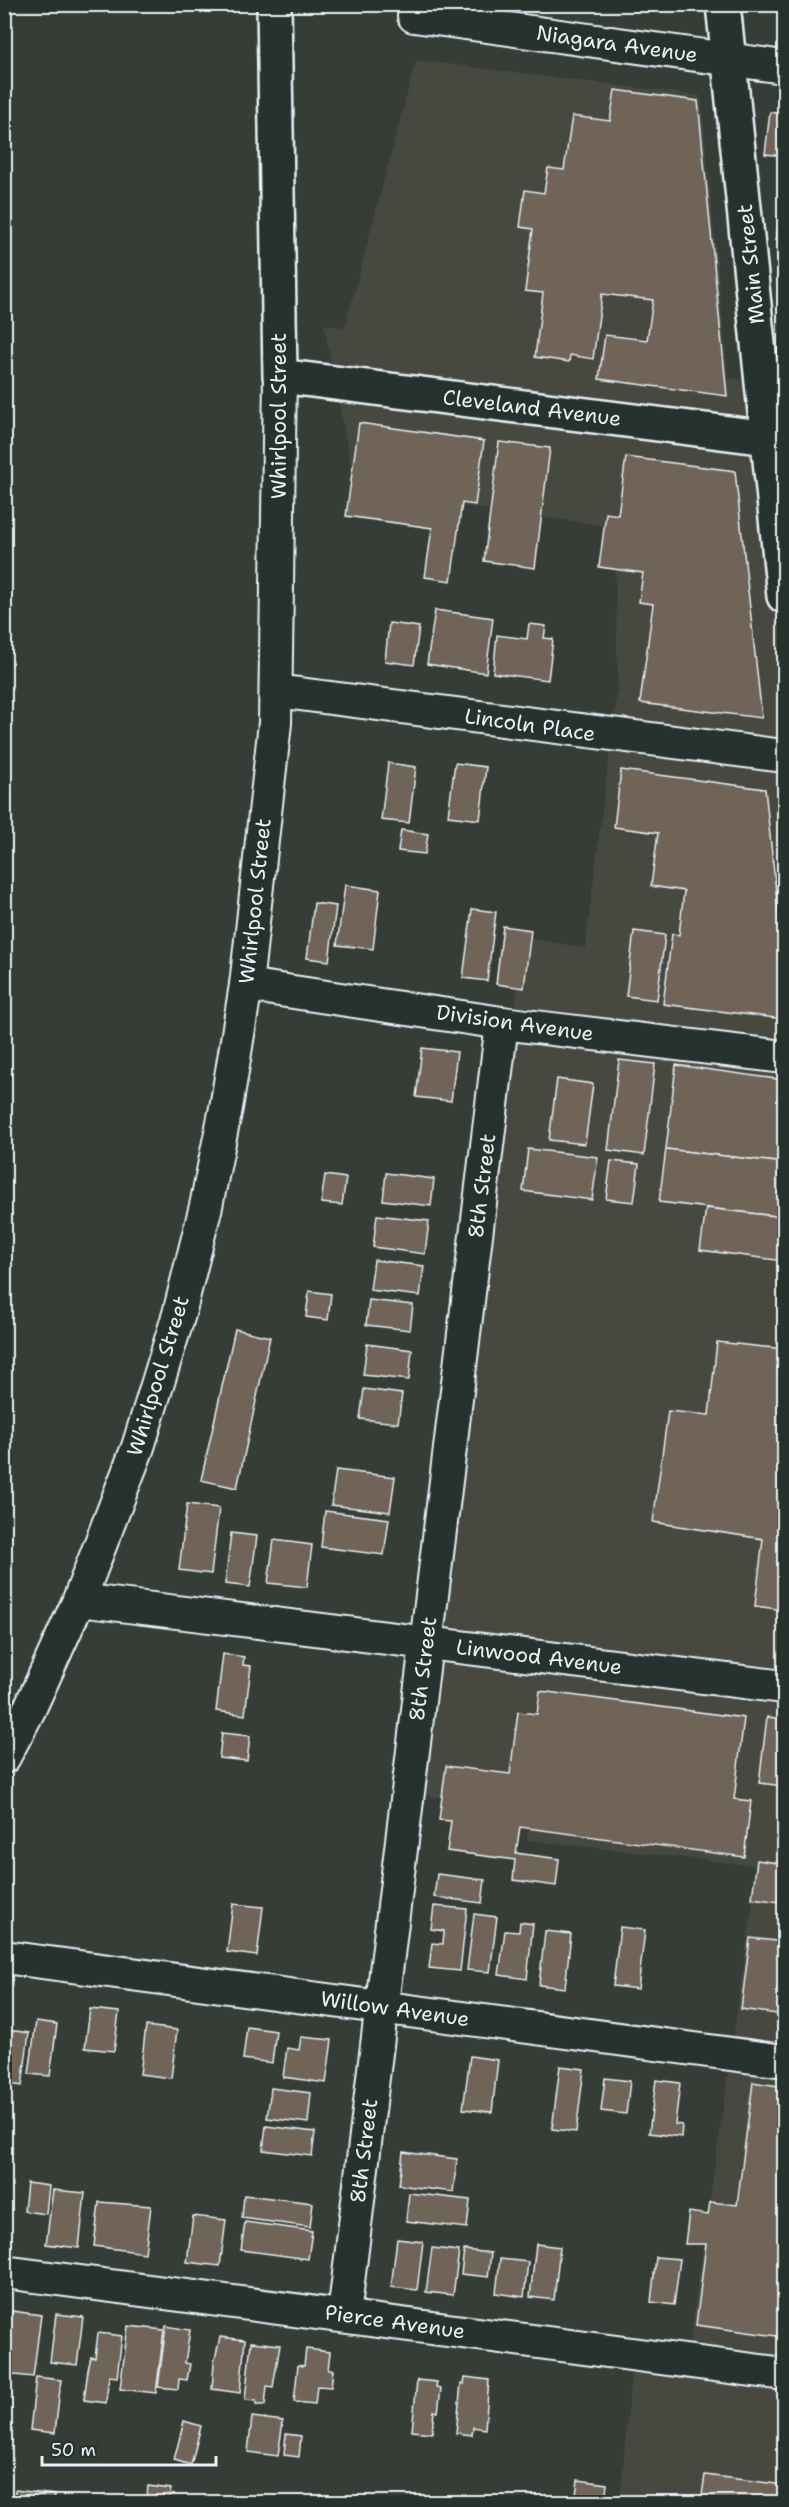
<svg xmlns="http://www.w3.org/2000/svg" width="789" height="2507" font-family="'Shantell Sans',sans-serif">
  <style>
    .built { fill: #464940 }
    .building { fill: #6f6459; stroke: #e8f1f8; stroke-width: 1.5 }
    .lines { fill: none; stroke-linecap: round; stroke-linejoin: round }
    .minor-casing { stroke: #e8f1f8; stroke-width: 36 }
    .major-casing { stroke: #e8f1f8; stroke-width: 38 }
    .minor { stroke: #26332d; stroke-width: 32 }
    .major { stroke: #26332d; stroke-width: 33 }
    .labels { text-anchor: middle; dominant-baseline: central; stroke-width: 4.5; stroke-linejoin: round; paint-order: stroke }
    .street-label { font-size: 21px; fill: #e8f1f8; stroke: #26332d }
  </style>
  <rect width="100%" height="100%" fill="#353d36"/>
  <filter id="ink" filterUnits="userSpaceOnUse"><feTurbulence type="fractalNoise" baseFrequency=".0167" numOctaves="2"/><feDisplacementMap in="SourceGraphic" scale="12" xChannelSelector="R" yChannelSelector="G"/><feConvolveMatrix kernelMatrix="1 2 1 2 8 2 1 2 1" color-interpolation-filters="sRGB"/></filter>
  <g filter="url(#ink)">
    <polygon class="built" points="416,60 701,96 728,378 755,382 784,664 784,2502 620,2502 631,2371 684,2379 758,1866 527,1840 530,1809 416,1794 524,937 585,948 618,686 614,527 356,491 324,325 345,327"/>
    <g class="building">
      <polygon points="615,90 698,101 727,396 599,379 605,335 647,340 653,300 602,294 593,359 570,355 569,362 535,357 543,293 525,291 533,229 520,227 525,190 544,193 548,168 564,170 572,116 610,121"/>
      <polygon points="770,112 784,114 784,156 765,154"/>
      <polygon points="782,196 784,196 784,240 776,239"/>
      <polygon points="359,423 484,441 475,505 462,503 451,581 425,577 432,528 346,516"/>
      <polygon points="499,442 550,448 535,568 484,561"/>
      <polygon points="626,457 735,471 762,718 640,703 653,604 639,602 643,573 599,567 606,513 618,515"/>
      <polygon points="435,610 493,618 486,673 427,664"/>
      <polygon points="389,623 419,627 414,665 385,661"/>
      <polygon points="529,624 546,626 544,638 553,639 548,680 493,673 497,635 527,639"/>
      <polygon points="388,763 416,767 409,823 381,820"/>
      <polygon points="455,763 486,767 480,820 448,816"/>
      <polygon points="621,770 765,789 784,966 784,1019 663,1004 672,934 679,935 684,891 651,886 658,833 614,827"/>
      <polygon points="401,830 428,834 425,854 398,851"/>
      <polygon points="345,885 380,890 373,949 337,945"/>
      <polygon points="314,903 336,906 329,961 307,958"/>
      <polygon points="472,909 496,912 487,981 463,978"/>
      <polygon points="503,926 531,930 524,988 496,984"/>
      <polygon points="634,931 665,935 657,1000 626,996"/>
      <polygon points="422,1048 457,1052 451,1101 416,1097"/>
      <polygon points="619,1060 655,1064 644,1155 608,1150"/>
      <polygon points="676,1065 784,1080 784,1163 666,1149"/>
      <polygon points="557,1079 593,1084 585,1144 549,1140"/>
      <polygon points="528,1149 598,1157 592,1200 523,1191"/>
      <polygon points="666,1149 784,1163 784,1217 659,1202"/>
      <polygon points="611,1161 639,1164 634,1202 606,1199"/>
      <polygon points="386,1173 434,1179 431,1206 383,1200"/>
      <polygon points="325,1175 346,1178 342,1205 321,1203"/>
      <polygon points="706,1208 784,1217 784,1261 700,1250"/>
      <polygon points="377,1215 429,1221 425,1254 373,1247"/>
      <polygon points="374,1260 424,1266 420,1296 370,1290"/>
      <polygon points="309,1291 331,1294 328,1320 306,1317"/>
      <polygon points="369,1300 413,1305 410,1330 366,1325"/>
      <polygon points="235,1329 270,1337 237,1488 201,1480"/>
      <polygon points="717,1342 784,1349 784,1610 755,1606 763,1539 653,1522 668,1411 709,1415"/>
      <polygon points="367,1344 412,1350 409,1380 363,1375"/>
      <polygon points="364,1389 402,1394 398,1423 360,1419"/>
      <polygon points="336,1470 395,1477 390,1512 331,1505"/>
      <polygon points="187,1504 219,1508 211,1574 179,1570"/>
      <polygon points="325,1511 389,1519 384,1555 321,1547"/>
      <polygon points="231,1533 257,1536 250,1587 225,1584"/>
      <polygon points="274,1540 312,1545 307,1587 268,1583"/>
      <polygon points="223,1654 244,1657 243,1665 251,1666 245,1715 216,1711"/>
      <polygon points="540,1691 744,1718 734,1799 751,1801 744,1857 520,1827 516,1853 559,1859 556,1886 513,1880 515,1860 447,1851 451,1821 439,1820 446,1766 510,1774 518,1712 537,1714"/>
      <polygon points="767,1717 784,1719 784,1786 759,1783"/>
      <polygon points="222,1733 250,1736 247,1761 219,1758"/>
      <polygon points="757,1860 784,1864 780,1902 752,1898"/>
      <polygon points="437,1874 485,1880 482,1903 434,1897"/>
      <polygon points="233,1904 263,1907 257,1956 227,1952"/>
      <polygon points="434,1906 467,1909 460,1971 429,1968 432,1943 443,1944 444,1931 431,1929"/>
      <polygon points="474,1914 497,1917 490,1972 467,1970"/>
      <polygon points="520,1922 533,1924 527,1979 499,1975 505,1931 519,1932"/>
      <polygon points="620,1927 645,1930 638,1989 613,1986"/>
      <polygon points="545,1931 571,1934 565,1988 539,1985"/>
      <polygon points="750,1938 784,1942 784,2015 741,2009"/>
      <polygon points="90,2009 119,2012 114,2051 85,2048"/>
      <polygon points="36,2021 57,2024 50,2076 29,2074"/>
      <polygon points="146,2026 177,2030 171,2078 140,2074"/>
      <polygon points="247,2027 276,2031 272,2063 243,2059"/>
      <polygon points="8,2030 29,2033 22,2086 4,2083"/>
      <polygon points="301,2037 332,2040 326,2083 283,2077 287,2048 299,2050"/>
      <polygon points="470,2056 498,2060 492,2112 463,2109"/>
      <polygon points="560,2066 584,2069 576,2132 552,2129"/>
      <polygon points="605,2078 630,2081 626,2114 601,2111"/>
      <polygon points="656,2080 680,2083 675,2124 682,2125 681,2137 649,2133"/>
      <polygon points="753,2082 784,2087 784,2337 696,2325 706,2244 685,2244 689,2212 708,2215 710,2202 737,2205"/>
      <polygon points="271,2088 311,2093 308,2123 267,2118"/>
      <polygon points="266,2126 315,2132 312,2156 263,2150"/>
      <polygon points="403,2152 457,2159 453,2192 399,2185"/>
      <polygon points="27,2183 49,2186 46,2214 24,2211"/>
      <polygon points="53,2190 85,2193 79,2248 46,2244"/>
      <polygon points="409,2193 470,2200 467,2228 406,2221"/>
      <polygon points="244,2195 313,2203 310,2227 242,2218"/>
      <polygon points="99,2202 151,2206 145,2253 94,2246"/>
      <polygon points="193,2216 226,2220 220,2266 187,2262"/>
      <polygon points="245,2222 312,2231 308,2259 241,2250"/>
      <polygon points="397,2239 423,2242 417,2290 391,2287"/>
      <polygon points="536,2244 560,2247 554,2300 530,2297"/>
      <polygon points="432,2248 459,2251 453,2295 426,2292"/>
      <polygon points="464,2250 491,2253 488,2277 461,2274"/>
      <polygon points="656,2257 680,2259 674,2305 651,2302"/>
      <polygon points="500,2259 528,2262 524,2297 496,2293"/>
      <polygon points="12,2311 41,2315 33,2377 5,2374 4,2376 4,2335 9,2335"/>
      <polygon points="56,2314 83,2317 77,2365 50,2362"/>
      <polygon points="128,2326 164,2330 156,2393 120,2389"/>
      <polygon points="166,2326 190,2330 185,2363 190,2364 187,2380 179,2379 178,2389 158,2387"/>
      <polygon points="98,2333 122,2336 117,2377 109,2376 106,2403 84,2400 88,2370 91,2357 95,2358"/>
      <polygon points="220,2337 245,2340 240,2393 212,2389 214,2363"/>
      <polygon points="251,2342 280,2345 273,2387 267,2386 265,2405 256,2405 256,2401 245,2400"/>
      <polygon points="306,2349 330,2352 328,2370 333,2370 331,2387 317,2386 315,2404 294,2402 298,2365 304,2366"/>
      <polygon points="36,2377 61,2380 55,2433 30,2430"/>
      <polygon points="465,2377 489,2380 485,2429 473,2427 472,2435 456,2433 461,2383 464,2384"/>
      <polygon points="417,2380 437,2382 436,2387 441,2388 438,2412 434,2411 432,2433 412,2431"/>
      <polygon points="252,2417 283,2421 278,2456 248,2452"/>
      <polygon points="184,2421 201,2426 191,2465 174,2460"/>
      <polygon points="286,2434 301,2436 299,2457 284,2455"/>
      <polygon points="705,2475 784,2485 784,2502 701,2502"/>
      <polygon points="578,2480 607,2484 605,2502 575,2502"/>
      <polygon points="148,2486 171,2489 169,2502 146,2502"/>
      <polygon points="15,2490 54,2495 53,2502 13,2502"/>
    </g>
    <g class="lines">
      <defs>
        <g id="minor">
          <polyline points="414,16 784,67"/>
          <polyline points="276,691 784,756"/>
          <polyline points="246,985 502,1023 784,1057"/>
          <polyline points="79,1600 784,1687"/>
          <polyline points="4,1757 29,1710 79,1600 138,1447 179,1314 206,1206 226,1108 246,985 275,723 280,376"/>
          <polyline points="4,1957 784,2061"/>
          <polyline points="4,2272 784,2374"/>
          <polyline points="344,2315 502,1023"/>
        </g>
        <g id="major">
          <polyline points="274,4 280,376 784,440"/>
          <polyline points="723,4 784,596"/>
        </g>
      </defs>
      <use href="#minor" class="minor-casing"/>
      <use href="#major" class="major-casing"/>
      <use href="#minor" class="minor"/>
      <use href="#major" class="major"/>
    </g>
  </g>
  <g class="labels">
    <g class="street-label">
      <text transform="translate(617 44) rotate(8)">Niagara Avenue</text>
      <text transform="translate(751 264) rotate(-96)">Main Street</text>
      <text transform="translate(532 408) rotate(7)">Cleveland Avenue</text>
      <text transform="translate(279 416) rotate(-90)">Whirlpool Street</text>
      <text transform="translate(530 725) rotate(8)">Lincoln Place</text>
      <text transform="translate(255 901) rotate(-84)">Whirlpool Street</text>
      <text transform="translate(515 1023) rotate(8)">Division Avenue</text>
      <text transform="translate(482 1186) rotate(-83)">8th Street</text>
      <text transform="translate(158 1376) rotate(-73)">Whirlpool Street</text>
      <text transform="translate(539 1657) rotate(7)">Linwood Avenue</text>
      <text transform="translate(423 1669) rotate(-83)">8th Street</text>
      <text transform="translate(395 2009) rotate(8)">Willow Avenue</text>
      <text transform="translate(364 2151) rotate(-83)">8th Street</text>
      <text transform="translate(395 2322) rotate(8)">Pierce Avenue</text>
    </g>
  </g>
  <rect width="789" height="2507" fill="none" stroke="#26332d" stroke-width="24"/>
  <rect x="12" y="12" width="765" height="2483" fill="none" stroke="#e8f1f8" stroke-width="2" filter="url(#ink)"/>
  <path d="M42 2456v9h174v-9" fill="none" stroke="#e8f1f8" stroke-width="3"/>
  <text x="51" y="2456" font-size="18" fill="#e8f1f8" stroke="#26332d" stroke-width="4.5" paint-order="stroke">50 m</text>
</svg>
